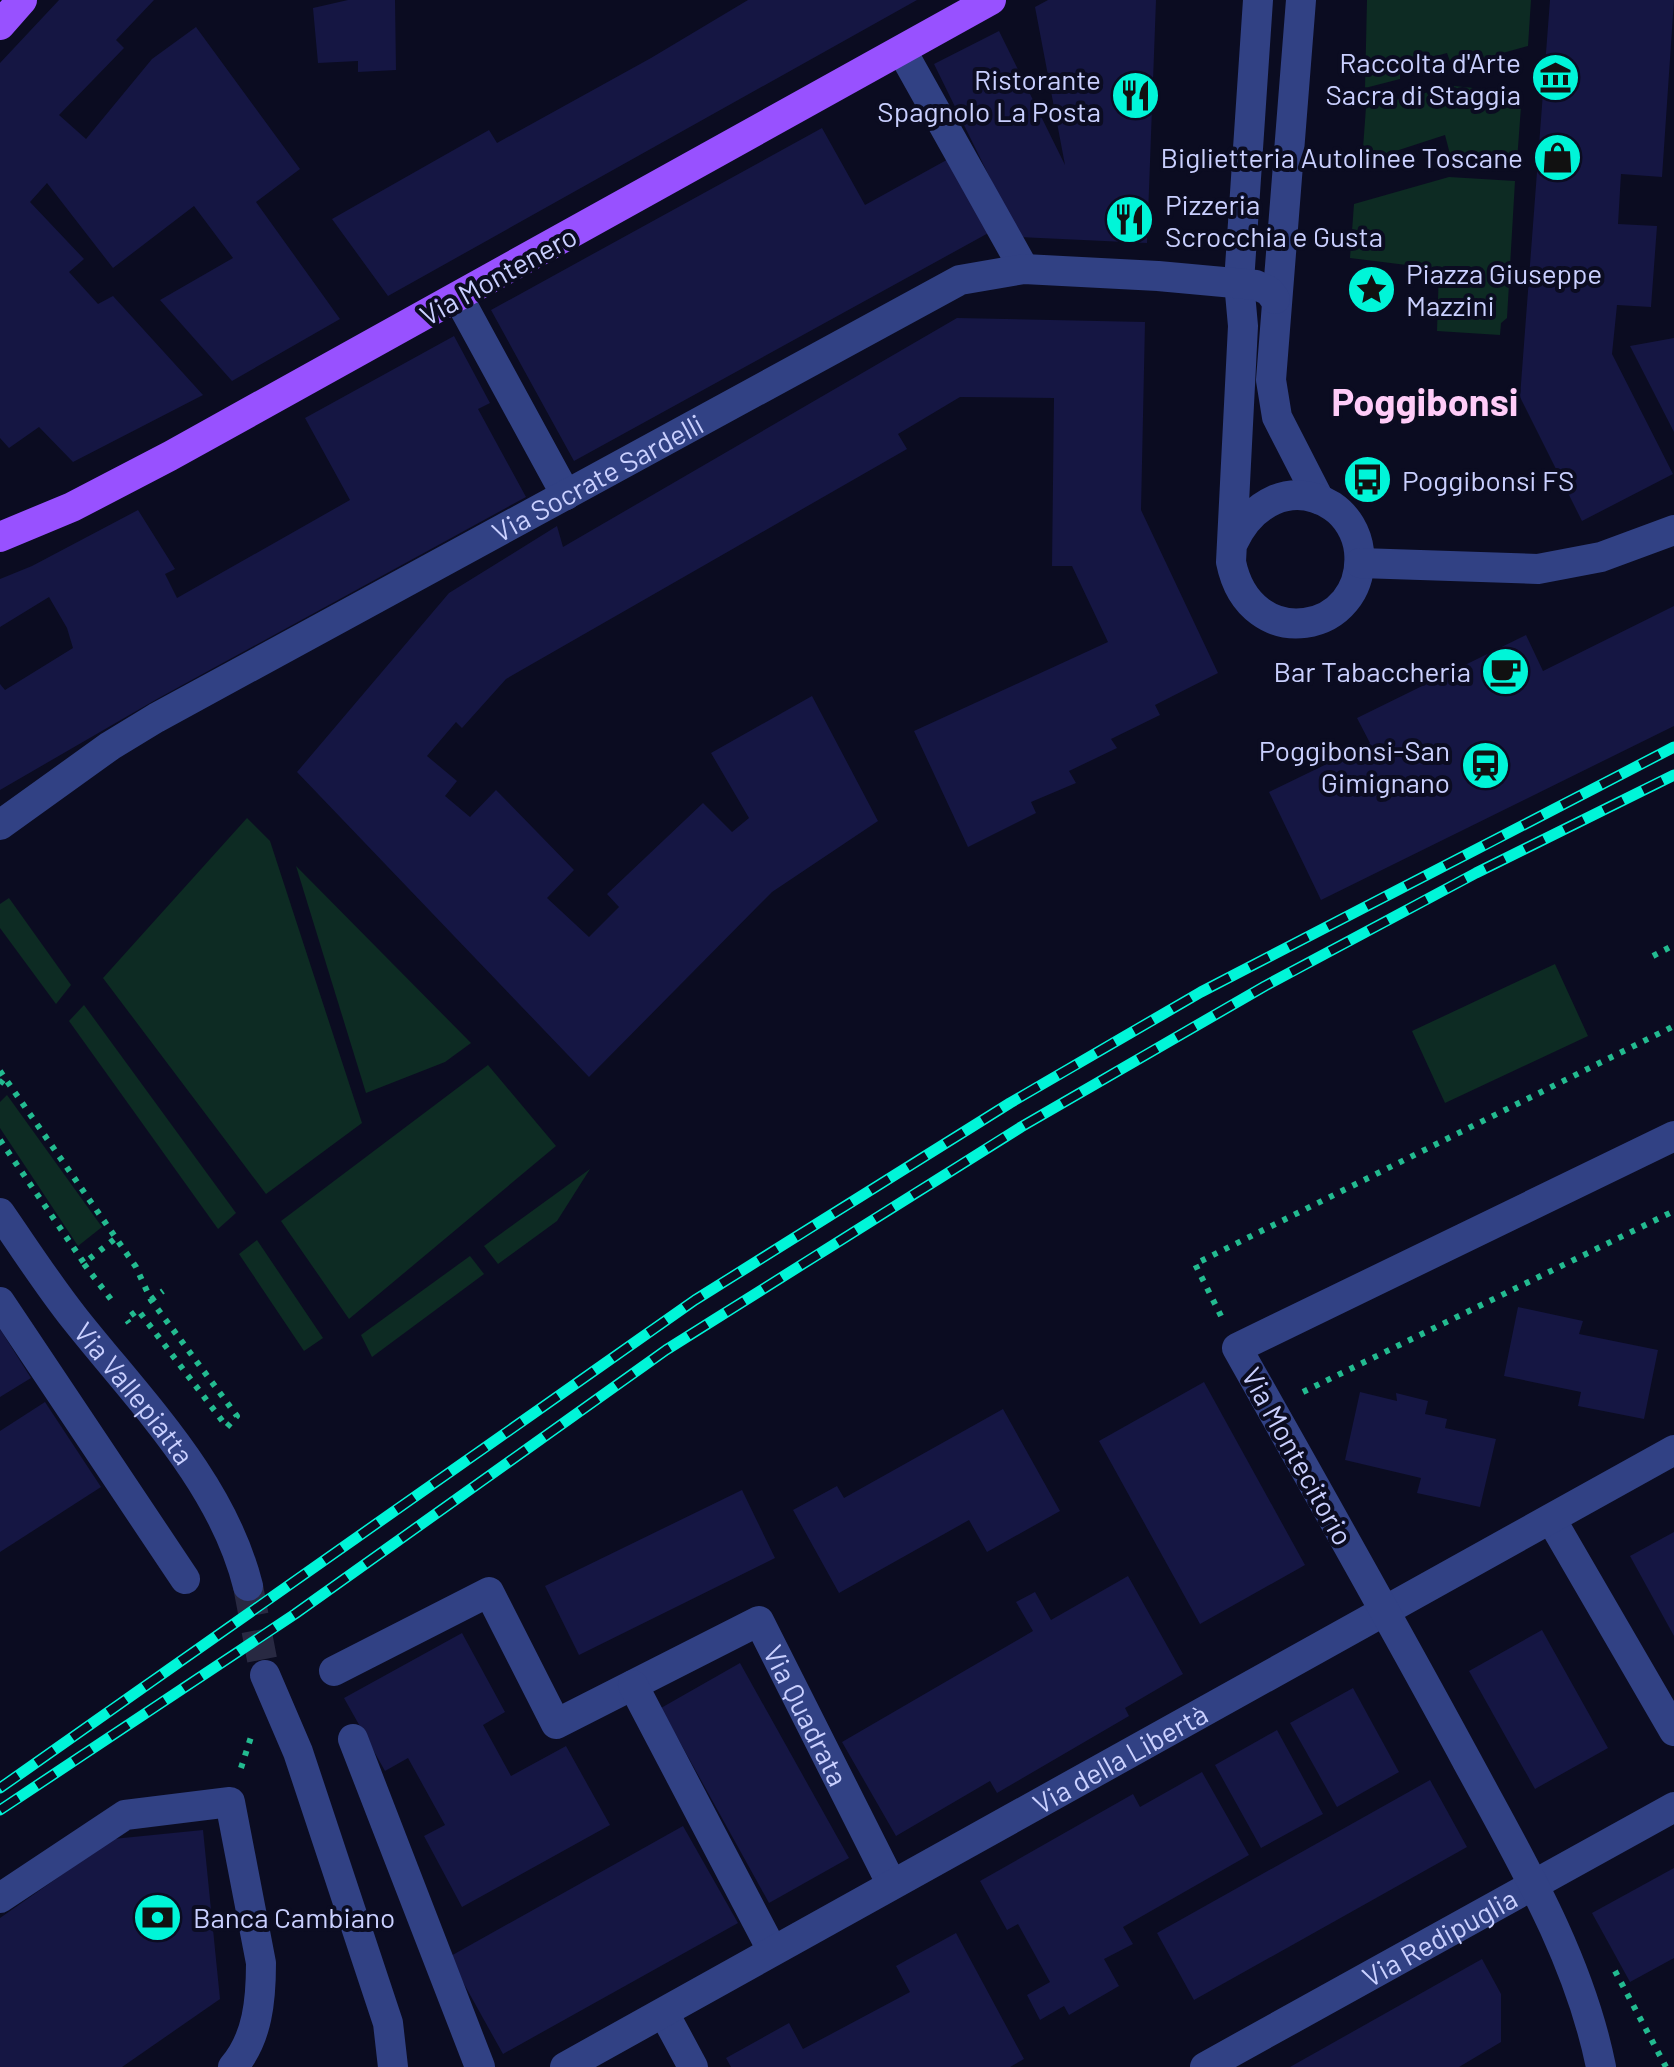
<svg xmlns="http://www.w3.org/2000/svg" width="1674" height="2067" font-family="Barlow,sans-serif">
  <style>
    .green { fill: #0d2b23 }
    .building { fill: #151643 }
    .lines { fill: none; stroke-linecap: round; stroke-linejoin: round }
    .minor-tunnel { stroke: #282942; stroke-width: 30; stroke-dasharray: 30 15; stroke-linecap: butt }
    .path { stroke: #23bb90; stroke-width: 6; stroke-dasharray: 5 8; stroke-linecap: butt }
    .minor { stroke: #314184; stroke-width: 30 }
    .major { stroke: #9851ff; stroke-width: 30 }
    .rail-casing { stroke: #00f5d8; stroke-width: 11 }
    .rail { stroke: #0b0c21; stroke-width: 8; stroke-dasharray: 22; stroke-linecap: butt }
    .labels { text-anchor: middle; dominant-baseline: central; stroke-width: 8; stroke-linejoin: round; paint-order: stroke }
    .poi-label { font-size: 28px; fill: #cad0ff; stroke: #0b0c21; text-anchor: end }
    .street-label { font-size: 28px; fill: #cad0ff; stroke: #0b0c21 }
    .district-label { font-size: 38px; font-weight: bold; fill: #ffccf8; stroke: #0b0c21 }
  </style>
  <rect width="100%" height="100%" fill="#0b0c21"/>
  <g class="green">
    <polygon points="1367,0 1531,0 1528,46 1452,67 1447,53 1400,66 1400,79 1365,88"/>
    <polygon points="1454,86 1522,93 1517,161 1451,158 1445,135 1362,162 1366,107"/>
    <polygon points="1449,177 1515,181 1507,318 1501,323 1500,335 1437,331 1439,269 1350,258 1354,204"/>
    <polygon points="247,818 270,841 362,1123 266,1194 103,978"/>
    <polygon points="296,866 471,1043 445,1062 366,1093"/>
    <polygon points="9,898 71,985 56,1004 0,928 0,904"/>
    <polygon points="1555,964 1588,1036 1445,1103 1412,1031"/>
    <polygon points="84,1005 236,1213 218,1229 69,1021"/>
    <polygon points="488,1065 556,1146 349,1319 281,1221"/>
    <polygon points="7,1095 102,1227 78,1246 0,1128 0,1102"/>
    <polygon points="590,1169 557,1221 498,1264 484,1246"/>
    <polygon points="257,1240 323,1338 304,1351 239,1254"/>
    <polygon points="470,1256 484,1274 372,1357 361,1335"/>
  </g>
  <g class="building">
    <polygon points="59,0 154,0 116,40 124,48 59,115 86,139 152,59 196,27 300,169 256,202 340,319 232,381 160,300 233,258 194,206 113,268 47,183 30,202 84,259 69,272 98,304 113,296 203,395 73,462 39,427 9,448 0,438 0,63"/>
    <polygon points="348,0 395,0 396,70 358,72 358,61 318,63 313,8"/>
    <polygon points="748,0 917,0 388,296 332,219 489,130 497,143 651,58"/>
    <polygon points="1048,0 1156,0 1147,243 1019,237 934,64 999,31 1065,165 1035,7"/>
    <polygon points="1550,0 1674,0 1662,177 1621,174 1618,224 1657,226 1651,307 1617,305 1612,354 1673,474 1582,521 1520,397"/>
    <polygon points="822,128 865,205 952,157 992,231 574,461 491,310"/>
    <polygon points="957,318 1145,322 1141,510 1218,673 1155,705 1160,715 1111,739 1117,748 1069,771 1076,783 1031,802 1036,813 968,847 914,731 1108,642 1072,566 1052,566 1054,398 960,397 898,434 907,449 506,679 462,728 456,722 427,756 457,781 445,796 470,817 496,790 574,870 547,898 589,937 619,907 607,894 703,803 732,832 749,818 711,753 812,696 878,821 772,892 589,1077 297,772 449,593 557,526 563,547"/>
    <polygon points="454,336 490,403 478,409 526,497 157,699 0,790 0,684 5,690 73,648 67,628 49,597 0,627 0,579 32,566 138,510 175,569 165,574 177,598 350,500 305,418"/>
    <polygon points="1674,338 1674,432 1630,346"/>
    <polygon points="1674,606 1674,726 1321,900 1269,792 1370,743 1357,718 1526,635 1543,671"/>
    <polygon points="1518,1307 1583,1321 1579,1334 1658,1350 1644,1419 1578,1406 1581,1392 1504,1376"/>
    <polygon points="0,1329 31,1378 0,1397"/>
    <polygon points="1204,1382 1305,1565 1200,1624 1099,1441"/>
    <polygon points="1360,1392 1397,1401 1396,1393 1428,1401 1425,1414 1447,1419 1445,1428 1496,1439 1480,1507 1417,1493 1421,1478 1345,1460"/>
    <polygon points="45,1402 101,1487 0,1552 0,1431"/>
    <polygon points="1003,1409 1060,1511 987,1552 969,1520 839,1593 793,1510 837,1486 844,1498"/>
    <polygon points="742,1490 775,1558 579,1655 545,1586"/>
    <polygon points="1674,1532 1674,1636 1630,1556"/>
    <polygon points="1128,1576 1183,1674 1125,1708 1129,1716 997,1793 990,1781 896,1836 842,1742 1033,1631 1016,1602 1035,1592 1051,1620"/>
    <polygon points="1542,1630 1608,1748 1535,1789 1469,1671"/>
    <polygon points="462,1633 505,1712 483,1725 511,1776 566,1746 610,1825 462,1907 424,1836 445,1825 408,1758 385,1771 344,1698"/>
    <polygon points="740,1663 849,1858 769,1903 661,1708"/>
    <polygon points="1353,1688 1399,1772 1337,1807 1290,1723"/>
    <polygon points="1277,1730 1323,1814 1261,1848 1215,1765"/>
    <polygon points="1202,1772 1249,1855 1123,1927 1133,1944 1104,1959 1119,1986 1069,2015 1064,2006 1040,2020 1027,1995 1050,1982 1018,1924 1007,1930 980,1881 1133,1794 1140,1807"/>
    <polygon points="1430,1780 1467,1847 1194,2000 1157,1933"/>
    <polygon points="683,1826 738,1923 503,2054 449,1957"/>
    <polygon points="203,1830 220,1999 122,2067 0,2067 0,1918 113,1839"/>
    <polygon points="1674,1868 1674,1958 1630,1982 1592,1913"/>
    <polygon points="956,1933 1024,2059 1010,2067 731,2067 726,2058 789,2023 803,2049 910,1992 896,1966"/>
    <polygon points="1482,1959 1501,1994 1501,2042 1459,2067 1290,2067"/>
  </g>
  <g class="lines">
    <polyline class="minor-tunnel" points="248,1586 265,1675"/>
    <g class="path">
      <polyline points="1653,956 1674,945"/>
      <polyline points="0,1071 136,1267 151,1300 237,1416 227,1427 138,1310 126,1319 129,1323"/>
      <polyline points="0,1084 8,1074"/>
      <polyline points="0,1140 84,1263 116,1238"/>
      <polyline points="84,1264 113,1302"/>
      <polyline points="151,1300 163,1291"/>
      <polyline points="1221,1316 1195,1264 1674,1026"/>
      <polyline points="1303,1392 1674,1211"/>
      <polyline points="241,1768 251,1737"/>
      <polyline points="1615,1971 1666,2067"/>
    </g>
    <g class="minor">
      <polyline points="1301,0 1271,380 1277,417 1319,499"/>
      <polyline points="902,51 1024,269"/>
      <polyline points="458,297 566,495"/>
      <path d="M1233 543C1251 504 1291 480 1332 506 1347 516 1357 533 1359 551 1367 634 1250 656 1231 562L1243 326 1239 282 1258 0"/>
      <polyline points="1360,563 1538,569 1601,557 1674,530"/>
      <path id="s1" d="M0 825 110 746 156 718 960 280 1024 269 1158 276 1256 285 1269 291 1275 299"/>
      <path id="s2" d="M0 1213C25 1249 48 1285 75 1319 140 1401 222 1482 248 1586"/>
      <polyline points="0,1302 185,1579"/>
      <polyline points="1551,1519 1674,1731"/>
      <path id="s3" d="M334 1671 489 1592 556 1724 759 1621 891 1883"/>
      <polyline points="265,1675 298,1752 388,2023 393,2067"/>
      <polyline points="633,1685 772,1950"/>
      <polyline points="353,1739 480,2067"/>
      <path d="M0 1898 125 1815 230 1802 261 1963C261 1999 258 2038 233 2067"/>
      <polyline points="664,2013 693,2067"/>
      <path id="s4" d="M565 2067 1674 1450"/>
      <path id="s5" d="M1205 2067 1674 1807"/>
      <path d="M1601 2067C1579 1957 1520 1859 1467 1761 1392 1622 1314 1485 1237 1348L1674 1136"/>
    </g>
    <g class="major">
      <polyline points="0,25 22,0"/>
      <polyline points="0,537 72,507 170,456 991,0"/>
    </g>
    <defs>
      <g id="rail">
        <polyline points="0,1788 695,1300 1010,1103 1201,992 1674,747"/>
        <polyline points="0,1810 295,1614 666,1350 1021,1127 1265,986 1476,873 1674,775"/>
      </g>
    </defs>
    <use href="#rail" class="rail-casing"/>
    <use href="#rail" class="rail"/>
  </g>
  <defs>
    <symbol id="museum-disc" viewBox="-11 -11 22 22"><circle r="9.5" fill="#00f5d8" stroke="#0b0c21"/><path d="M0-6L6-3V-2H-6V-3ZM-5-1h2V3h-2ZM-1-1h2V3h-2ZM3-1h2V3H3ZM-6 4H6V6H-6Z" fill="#111"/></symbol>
    <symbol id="restaurant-disc" viewBox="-11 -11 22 22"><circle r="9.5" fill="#00f5d8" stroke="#0b0c21"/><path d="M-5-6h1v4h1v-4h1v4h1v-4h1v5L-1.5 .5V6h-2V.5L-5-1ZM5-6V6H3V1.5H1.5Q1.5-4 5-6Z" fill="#111"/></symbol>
    <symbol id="shop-disc" viewBox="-11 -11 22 22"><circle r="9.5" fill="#00f5d8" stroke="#0b0c21"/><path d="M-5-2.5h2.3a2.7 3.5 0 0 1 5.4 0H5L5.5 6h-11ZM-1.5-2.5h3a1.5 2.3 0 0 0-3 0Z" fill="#111"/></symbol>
    <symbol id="sight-disc" viewBox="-11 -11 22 22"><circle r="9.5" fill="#00f5d8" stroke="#0b0c21"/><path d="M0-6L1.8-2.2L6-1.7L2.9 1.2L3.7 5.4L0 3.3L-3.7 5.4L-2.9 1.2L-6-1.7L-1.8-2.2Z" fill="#111"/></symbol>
    <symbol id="bus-disc" viewBox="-11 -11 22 22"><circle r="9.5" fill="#00f5d8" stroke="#0b0c21"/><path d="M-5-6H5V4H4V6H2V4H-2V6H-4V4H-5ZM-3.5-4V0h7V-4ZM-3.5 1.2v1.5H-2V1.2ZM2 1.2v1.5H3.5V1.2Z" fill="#111"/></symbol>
    <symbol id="cafe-disc" viewBox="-11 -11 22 22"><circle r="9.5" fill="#00f5d8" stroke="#0b0c21"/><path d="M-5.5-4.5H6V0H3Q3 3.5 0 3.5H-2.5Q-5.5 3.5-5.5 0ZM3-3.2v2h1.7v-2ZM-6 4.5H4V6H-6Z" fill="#111"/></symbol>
    <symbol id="station-disc" viewBox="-11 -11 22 22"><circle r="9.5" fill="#00f5d8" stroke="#0b0c21"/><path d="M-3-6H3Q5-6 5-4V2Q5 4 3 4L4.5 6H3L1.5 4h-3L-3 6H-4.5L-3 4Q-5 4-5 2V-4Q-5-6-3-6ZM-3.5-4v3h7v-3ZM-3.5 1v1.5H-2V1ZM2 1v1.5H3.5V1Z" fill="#111"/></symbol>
    <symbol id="bank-disc" viewBox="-11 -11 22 22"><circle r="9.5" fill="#00f5d8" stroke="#0b0c21"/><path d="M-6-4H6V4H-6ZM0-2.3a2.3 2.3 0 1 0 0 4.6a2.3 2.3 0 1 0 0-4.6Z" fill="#111"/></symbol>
  </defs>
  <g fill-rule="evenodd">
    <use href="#museum-disc" x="1528" y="50" width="55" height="55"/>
    <use href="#restaurant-disc" x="1108" y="68" width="55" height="55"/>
    <use href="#shop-disc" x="1530" y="130" width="55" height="55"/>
    <use href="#restaurant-disc" x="1102" y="192" width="55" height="55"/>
    <use href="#sight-disc" x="1344" y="262" width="55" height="55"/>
    <use href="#bus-disc" x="1340" y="452" width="55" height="55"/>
    <use href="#cafe-disc" x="1478" y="644" width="55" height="55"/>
    <use href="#station-disc" x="1458" y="738" width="55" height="55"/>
    <use href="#bank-disc" x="130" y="1890" width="55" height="55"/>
  </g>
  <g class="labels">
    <g class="poi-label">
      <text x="1521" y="62">Raccolta d'Arte<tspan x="1521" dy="32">Sacra di Staggia</tspan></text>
      <text x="1101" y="79">Ristorante<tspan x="1101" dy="32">Spagnolo La Posta</tspan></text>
      <text x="1523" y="157">Biglietteria Autolinee Toscane</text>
      <text x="1165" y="204" text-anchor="start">Pizzeria<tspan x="1165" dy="32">Scrocchia e Gusta</tspan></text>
      <text x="1406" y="273" text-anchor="start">Piazza Giuseppe<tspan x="1406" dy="32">Mazzini</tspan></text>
      <text x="1402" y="480" text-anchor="start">Poggibonsi FS</text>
      <text x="1471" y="671">Bar Tabaccheria</text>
      <text x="1450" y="750">Poggibonsi-San<tspan x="1450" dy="32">Gimignano</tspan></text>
      <text x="193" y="1917" text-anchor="start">Banca Cambiano</text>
    </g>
    <g class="street-label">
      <text transform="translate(498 275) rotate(-29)">Via Montenero</text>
      <text stroke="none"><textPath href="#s1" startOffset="692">Via Socrate Sardelli</textPath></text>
      <text stroke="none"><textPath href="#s2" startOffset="225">Via Vallepiatta</textPath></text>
      <text transform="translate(1298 1456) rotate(61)">Via Montecitorio</text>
      <text stroke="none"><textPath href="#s3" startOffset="655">Via Quadrata</textPath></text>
      <text stroke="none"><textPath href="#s4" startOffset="635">Via della Libertà</textPath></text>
      <text stroke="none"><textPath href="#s5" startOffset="268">Via Redipuglia</textPath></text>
    </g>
    <g class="district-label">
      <text x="1425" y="401">Poggibonsi</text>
    </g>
  </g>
</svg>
